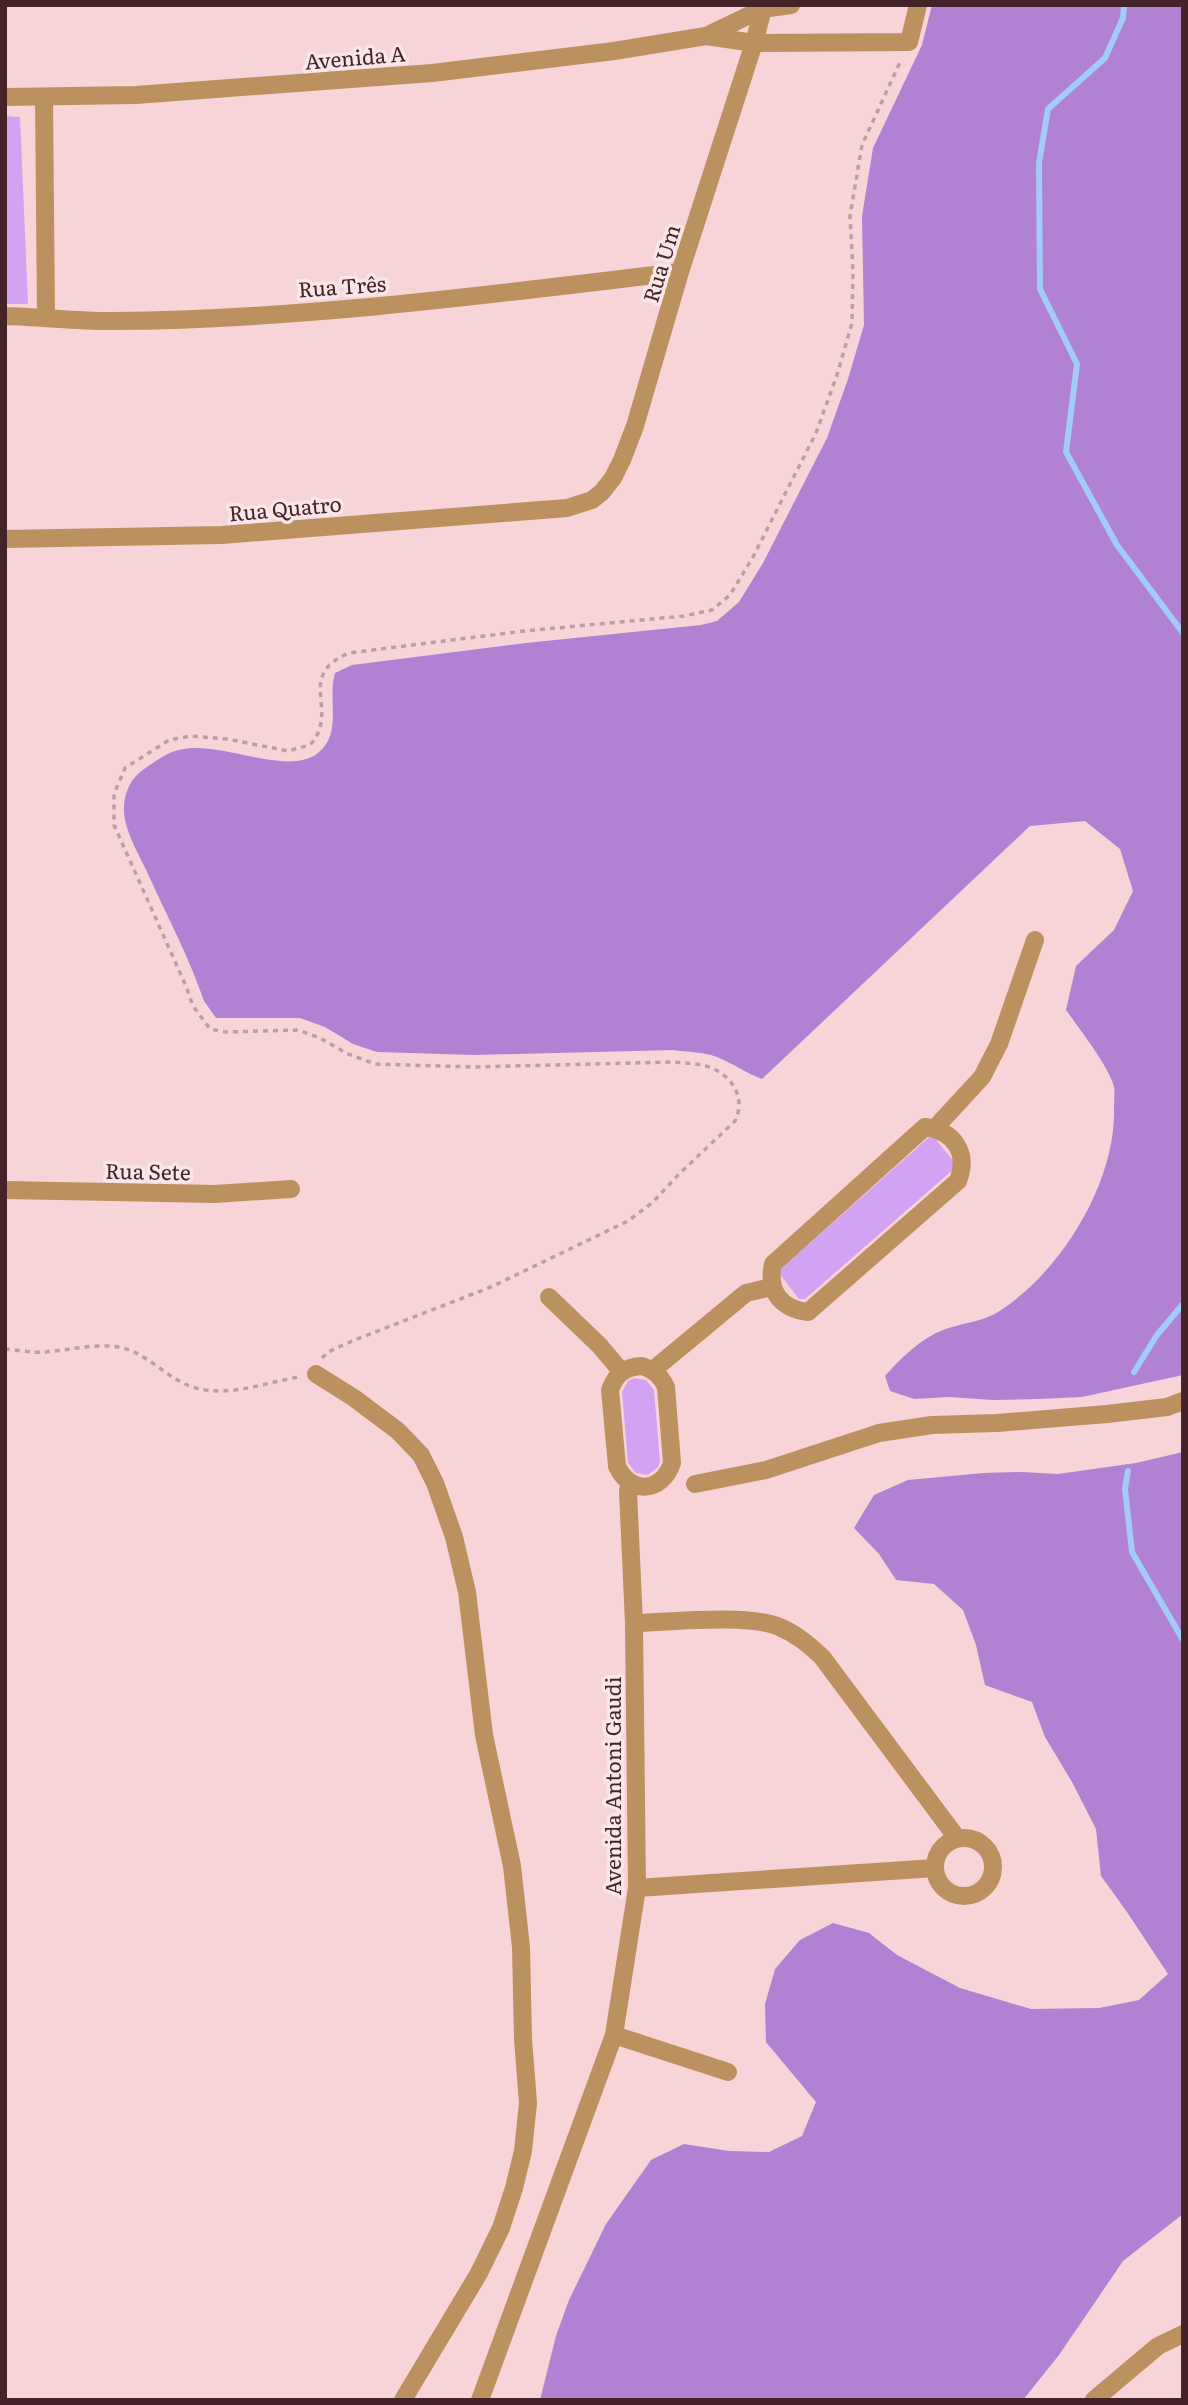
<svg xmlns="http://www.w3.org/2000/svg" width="1188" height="2405" font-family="Literata,serif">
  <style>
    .green { fill: #d2a3f3 }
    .forest { fill: #b181d3 }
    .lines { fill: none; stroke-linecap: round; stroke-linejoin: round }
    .stream { stroke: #a2cbf7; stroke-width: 6 }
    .path { stroke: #c09da1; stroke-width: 3.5; stroke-dasharray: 5 5; stroke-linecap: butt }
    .minor { stroke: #bb915f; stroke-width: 18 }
    .labels { text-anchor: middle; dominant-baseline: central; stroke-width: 7; stroke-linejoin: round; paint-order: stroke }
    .street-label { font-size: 21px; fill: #442328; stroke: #f8e6e8 }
  </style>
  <rect width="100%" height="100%" fill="#f7d4d8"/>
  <g class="green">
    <polygon points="5,116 20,117 28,304 5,304"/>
    <polygon points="933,1136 955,1163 955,1168 805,1299 799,1299 779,1273 781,1269 928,1138"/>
    <polygon points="634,1378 646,1380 654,1390 660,1461 658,1467 648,1475 636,1473 628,1463 622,1392 628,1381"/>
  </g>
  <g class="forest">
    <path d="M932 5H1183V1375L1082 1397 1039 1399 993 1400 949 1397 914 1399 890 1391 885 1376C901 1358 920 1339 943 1330 960 1323 983 1322 998 1312 1061 1272 1116 1183 1114 1108 1114 1101 1115 1093 1114 1087 1110 1068 1078 1027 1066 1010L1076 966 1114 930 1133 891 1120 849 1085 821 1030 826 762 1079C746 1073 732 1063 717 1057 703 1052 688 1052 673 1050L474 1055 377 1052 353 1044 325 1027 300 1018H216L204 1001C189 957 167 916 148 874 140 857 129 838 125 820 121 800 128 780 144 769 153 763 162 756 172 752 214 735 284 779 318 753 343 733 327 700 335 673L352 665 526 643 701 625 717 621 739 602 763 563 827 438 848 379 864 325 862 216 873 148 922 45Z"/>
    <polygon points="1183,1452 1183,2214 1123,2261 1059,2355 1023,2400 540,2400 556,2336 569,2300 606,2224 651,2160 684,2144 729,2151 769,2152 802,2136 816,2102 766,2042 765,2004 775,1969 800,1940 833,1923 869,1933 897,1955 960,1988 1031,2009 1099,2008 1139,2000 1168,1974 1127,1912 1101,1876 1096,1829 1072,1782 1045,1737 1032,1702 985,1685 976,1645 963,1610 934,1584 896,1580 879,1554 854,1528 874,1495 908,1480 984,1473 1022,1472 1058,1474 1136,1463"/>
  </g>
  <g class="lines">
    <g class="stream">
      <polyline points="1124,5 1123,18 1105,58 1048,109 1039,163 1040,289 1077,364 1066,452 1117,545 1183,633"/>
      <polyline points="1134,1372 1157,1335 1183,1304"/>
      <polyline points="1128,1471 1125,1489 1132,1552 1183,1640"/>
    </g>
    <g class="path">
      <path d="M5 1349C17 1350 31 1353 43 1352 68 1351 92 1343 118 1347 138 1350 157 1367 174 1378 214 1404 257 1384 299 1377"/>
      <path d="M322 1358 328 1352 352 1341 491 1287 628 1221 653 1202 679 1174 735 1121C747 1096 730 1073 706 1066 695 1063 683 1063 672 1062L474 1067 375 1064 348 1054 320 1038 298 1030 226 1032 210 1029 193 1006 186 986 114 825V794L125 768 169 740 191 736 227 739 288 751 310 745C341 711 294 676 349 653L524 631 684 616 712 610 730 595 753 557 816 433 837 375 852 323 853 272 850 216 862 145 901 60"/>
    </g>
    <g class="minor">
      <polyline points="706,36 754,43 909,42 918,5"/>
      <polyline points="5,97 136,95 432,73 614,51 706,36 762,9 791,5"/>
      <polyline points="44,97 46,317"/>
      <path d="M5 316C41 317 76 321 112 321 302 320 491 294 680 272"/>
      <polyline points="5,539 222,535 567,508 592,500 602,492 613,478 622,460 635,426 680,272 754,43 764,5"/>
      <path d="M925 1127C954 1131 969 1153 958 1181L808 1312C781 1309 767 1291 773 1264Z"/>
      <polyline points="935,1128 982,1077 999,1044 1035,940"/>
      <polyline points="5,1190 215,1194 291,1189"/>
      <polyline points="549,1297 599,1345 621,1371"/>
      <path d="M642 1366C654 1370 660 1375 666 1387L672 1463C662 1493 630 1495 617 1466L610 1390C616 1374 624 1367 642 1366Z"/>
      <polyline points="653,1370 746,1293 772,1287"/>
      <polyline points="316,1374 354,1398 398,1431 421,1455 435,1483 454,1537 467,1592 484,1735 512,1866 521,1947 523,2039 528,2103 523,2151 514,2188 501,2228 479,2273 403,2400"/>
      <polyline points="695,1484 766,1470 879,1433 932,1425 997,1423 1107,1414 1167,1407 1183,1401"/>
      <path d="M634 1623C670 1622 746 1614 777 1626 795 1633 808 1644 822 1657L957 1838"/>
      <circle cx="964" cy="1867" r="29"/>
      <polyline points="637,1888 935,1868"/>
      <polyline points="614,2035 728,2072"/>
      <polyline points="480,2400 614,2035 637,1888 634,1623 628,1491 630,1483"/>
      <polyline points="1094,2400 1158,2346 1183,2334"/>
    </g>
  </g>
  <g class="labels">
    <g class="street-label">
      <text transform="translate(355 56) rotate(-5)">Avenida A</text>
      <text transform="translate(660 263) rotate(-73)">Rua Um</text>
      <text transform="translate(342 285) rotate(-4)">Rua Três</text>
      <text transform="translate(285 507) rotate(-5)">Rua Quatro</text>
      <text transform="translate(148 1170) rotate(1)">Rua Sete</text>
      <text transform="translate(611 1786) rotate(-90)">Avenida Antoni Gaudi</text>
    </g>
  </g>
  <rect width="1188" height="2405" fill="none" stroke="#442328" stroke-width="14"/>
</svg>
